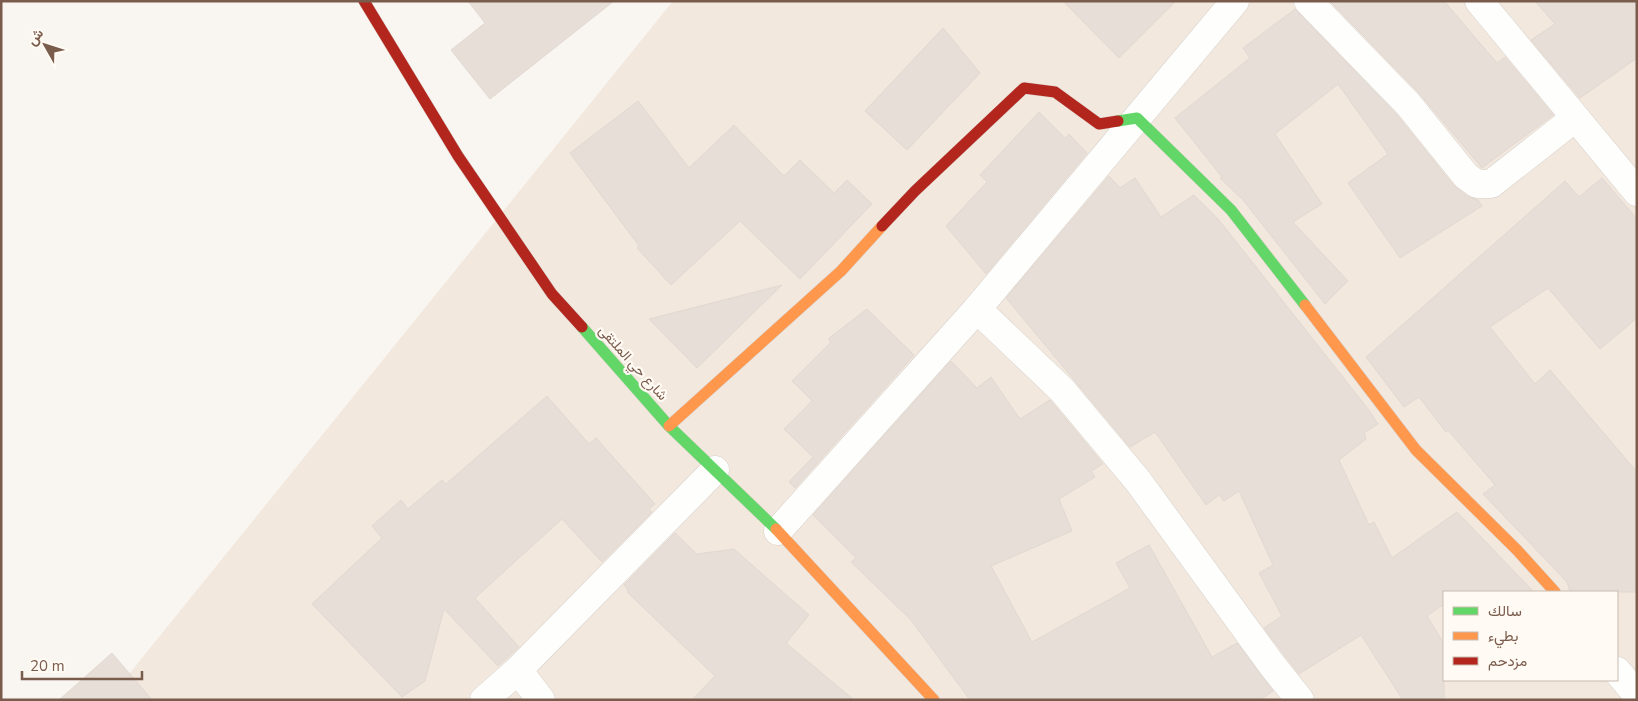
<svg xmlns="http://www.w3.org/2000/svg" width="1638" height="701" font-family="'Nunito Sans',Vazirmatn,sans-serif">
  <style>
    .residential { fill: #f2e8de; fill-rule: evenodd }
    .building { fill: #e6ded7; stroke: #e2d8d2 }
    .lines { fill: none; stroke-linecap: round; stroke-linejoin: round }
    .street-casing { stroke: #d7d1cb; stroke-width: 29 }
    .fast-casing { stroke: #d9d2cb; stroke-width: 12 }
    .slow-casing { stroke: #d9d2cb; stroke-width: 12 }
    .jam-casing { stroke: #d9d2cb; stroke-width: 12 }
    .street { stroke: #fefefd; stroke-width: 28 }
    .fast { stroke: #63d668; stroke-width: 11 }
    .slow { stroke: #ff974d; stroke-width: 11 }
    .jam { stroke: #b3261e; stroke-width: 11 }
    .labels { text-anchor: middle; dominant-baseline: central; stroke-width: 4.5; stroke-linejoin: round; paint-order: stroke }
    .street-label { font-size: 14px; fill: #7a5c4d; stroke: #fffaf3 }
  </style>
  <rect width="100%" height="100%" fill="#f9f5f0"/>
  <path class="residential" d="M673 1H1637V700H108ZM1444 592H1617V680H1444Z"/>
  <g class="building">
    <polygon points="468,1 614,1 490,99 451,50 485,23"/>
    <polygon points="1063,1 1176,1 1119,58"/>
    <polygon points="1330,1 1444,1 1497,63 1505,57 1553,115 1482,168 1419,93"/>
    <polygon points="1535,1 1637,1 1637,58 1580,98 1531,40 1555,24"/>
    <polygon points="1295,9 1396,114 1454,186 1468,197 1478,200 1482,206 1400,258 1348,183 1388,154 1338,84 1275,134 1322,204 1293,222 1348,281 1325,304 1243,200 1220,178 1222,177 1175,118 1250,58 1243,48"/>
    <polygon points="943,28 980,73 907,150 865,111"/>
    <polygon points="638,101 689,168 734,125 784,176 800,160 834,193 847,180 872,204 800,279 740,221 671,285 637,248 639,246 570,153"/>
    <polygon points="1039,112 1065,138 1069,134 1087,153 986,274 946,226 987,182 980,175"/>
    <polygon points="1109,176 1120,188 1135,178 1161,217 1194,195 1219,220 1368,409 1378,424 1364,433 1366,439 1339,460 1369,525 1374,522 1392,558 1457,512 1534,592 1444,592 1444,604 1427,616 1444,644 1444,700 1403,700 1361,635 1299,674 1264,628 1282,616 1259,573 1273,565 1239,491 1224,501 1219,495 1206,505 1155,432 1130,447 1006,298"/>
    <polygon points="1602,178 1637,219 1637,318 1600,349 1548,288 1490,327 1535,384 1550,370 1637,472 1637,592 1570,592 1567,582 1483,494 1495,485 1448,430 1446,432 1419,397 1404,407 1366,357 1565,181 1579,197"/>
    <polygon points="782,285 697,368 649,319 716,302"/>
    <polygon points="867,309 914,355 795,488 789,482 813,457 784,429 812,401 792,381 831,342 828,339"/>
    <polygon points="951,361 977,388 991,377 1020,419 1050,400 1103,464 1091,471 1095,477 1059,499 1072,531 991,566 1032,642 1130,588 1116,563 1149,545 1212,657 1237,643 1273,691 1260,700 970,700 911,620 851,562 856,558 813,515"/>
    <polygon points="547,396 589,444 596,438 655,504 649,509 652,512 602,562 562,519 475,598 519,647 498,666 444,609 425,681 402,697 312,604 382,538 372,526 401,500 408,509 442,480 446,484"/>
    <polygon points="675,533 697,554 734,549 809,615 786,643 854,700 692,700 715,676 627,592 628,590 624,585"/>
    <polygon points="112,653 152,700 59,700"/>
  </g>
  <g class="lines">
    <defs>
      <g id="street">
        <polyline points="1308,1 1408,104 1466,176 1477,184 1491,184 1575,118"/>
        <polyline points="1479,1 1637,192"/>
        <polyline points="977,309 1062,390 1138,481 1272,665 1300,700"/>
        <polyline points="778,531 977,309 1235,1"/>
        <polyline points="518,670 541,700"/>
        <polyline points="1617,671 1637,695"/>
        <polyline points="484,700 518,670 715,470"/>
      </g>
      <g id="fast">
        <polyline points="1118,121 1137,118 1231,210 1305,305"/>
        <polyline points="582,327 669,426 776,529"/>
      </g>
      <g id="slow">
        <polyline points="1305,305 1416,450 1517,550 1555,592"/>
        <polyline points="669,426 841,271 882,226"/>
        <polyline points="776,529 934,700"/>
      </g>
      <g id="jam">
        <polyline points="364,1 458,156 552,294 582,327"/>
        <polyline points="882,226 915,191 1024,88 1055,92 1099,124 1118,121"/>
      </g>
    </defs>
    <use href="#street" class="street-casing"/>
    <use href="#fast" class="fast-casing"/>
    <use href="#slow" class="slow-casing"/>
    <use href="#jam" class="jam-casing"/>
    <use href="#street" class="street"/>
    <use href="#fast" class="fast"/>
    <use href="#slow" class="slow"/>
    <use href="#jam" class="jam"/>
  </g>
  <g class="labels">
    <g class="street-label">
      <text transform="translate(633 363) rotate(48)">شارع حي الملتقى</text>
    </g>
  </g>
  <rect width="1638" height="701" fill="none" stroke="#7a5c4d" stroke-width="5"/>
  <rect x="1443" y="591" width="175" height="90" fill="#fffaf3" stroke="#cabbb1"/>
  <rect x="1453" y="607" width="25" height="8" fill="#63d668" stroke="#cabbb1"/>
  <text x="1488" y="616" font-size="15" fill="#7a5c4d">سالك</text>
  <rect x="1453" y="632" width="25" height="8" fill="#ff974d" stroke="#cabbb1"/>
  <text x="1488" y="641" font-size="15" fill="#7a5c4d">بطيء</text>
  <rect x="1453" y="657" width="25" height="8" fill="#b3261e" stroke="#cabbb1"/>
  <text x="1488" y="666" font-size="15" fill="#7a5c4d">مزدحم</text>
  <g transform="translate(45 45) rotate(309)" stroke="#fffaf3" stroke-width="4" paint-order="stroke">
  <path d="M0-4L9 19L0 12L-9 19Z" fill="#7a5c4d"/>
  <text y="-8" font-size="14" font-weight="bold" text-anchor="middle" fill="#7a5c4d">ش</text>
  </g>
  <path d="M22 671v8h120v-8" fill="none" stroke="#7a5c4d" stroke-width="2.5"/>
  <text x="30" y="671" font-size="15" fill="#7a5c4d" stroke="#fffaf3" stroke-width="4" paint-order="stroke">20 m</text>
</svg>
